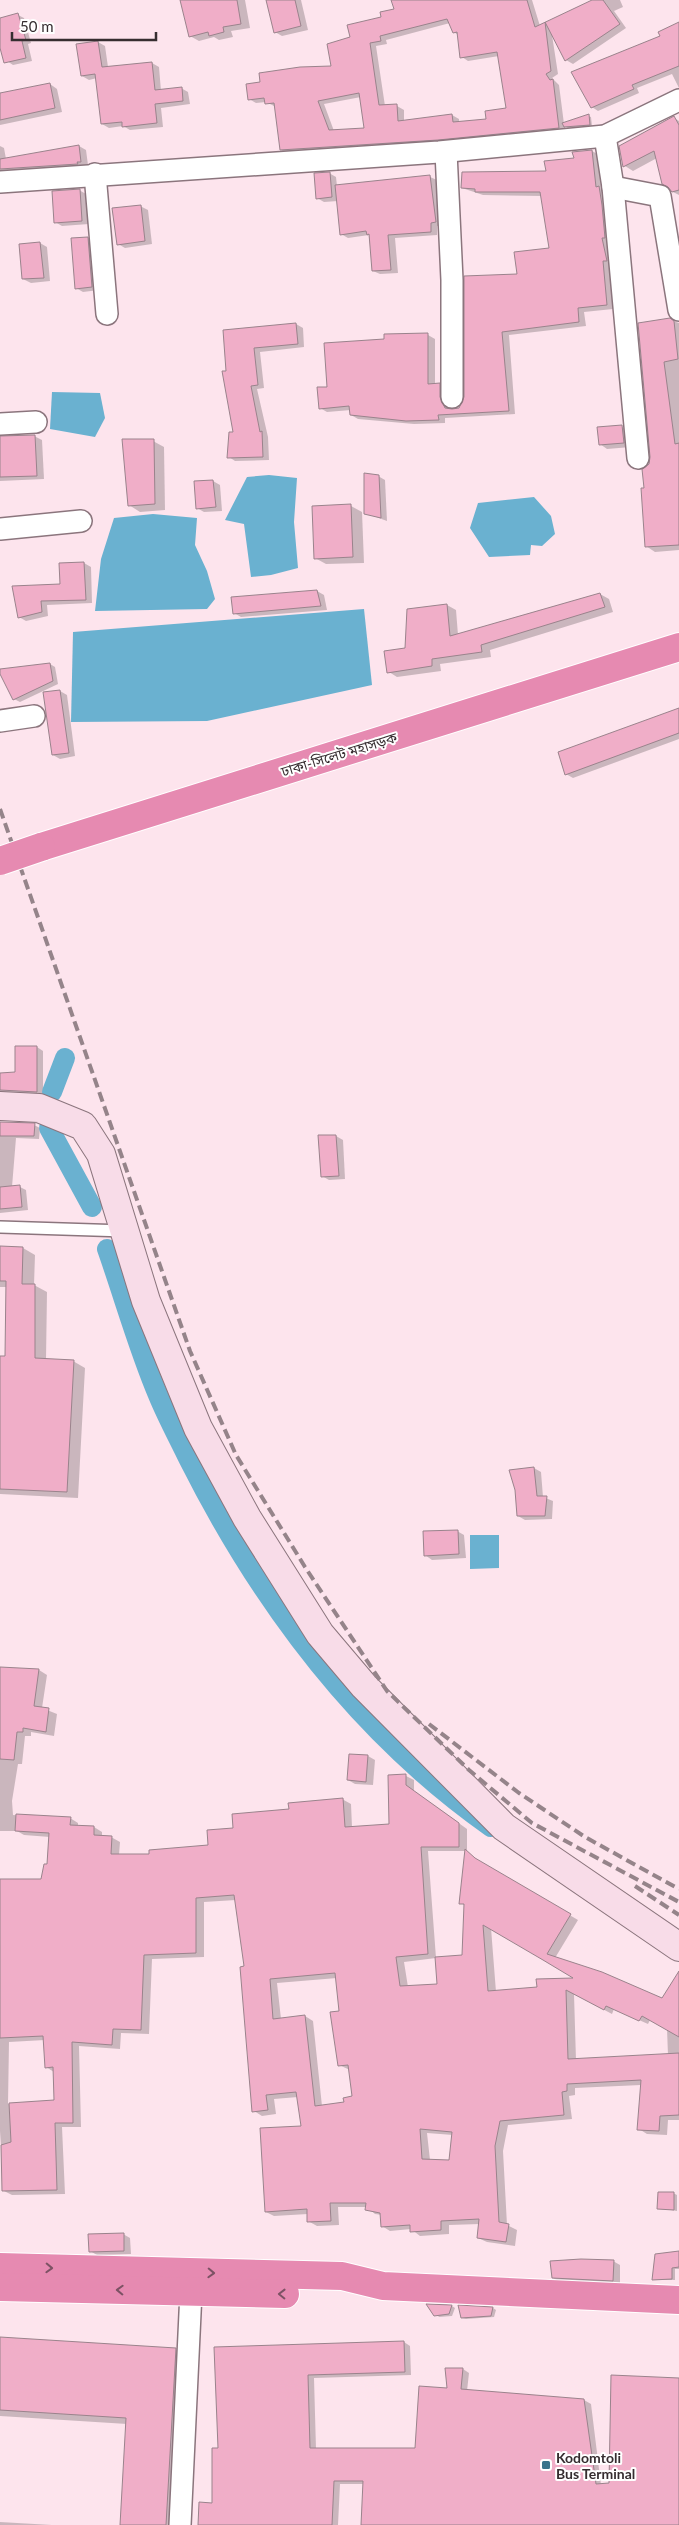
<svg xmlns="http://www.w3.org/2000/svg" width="679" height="2525" font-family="Lato,'Noto Sans Bengali',sans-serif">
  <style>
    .water { fill: #6ab1d0 }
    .shadow { fill: #0003; fill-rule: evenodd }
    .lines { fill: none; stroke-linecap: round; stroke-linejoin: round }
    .canal { stroke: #6ab1d0; stroke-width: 20 }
    .building { fill: #f0aec8; stroke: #9a838c; fill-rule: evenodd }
    .lane-casing { stroke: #8b757d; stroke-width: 14 }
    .street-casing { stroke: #8b757d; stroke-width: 24 }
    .secondary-casing { stroke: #8b757d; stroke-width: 30 }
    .highway-casing { stroke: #fff; stroke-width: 30 }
    .lane { stroke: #fff; stroke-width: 11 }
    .street { stroke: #fff; stroke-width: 21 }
    .secondary { stroke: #f8dce8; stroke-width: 28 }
    .highway { stroke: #e68ab1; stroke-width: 28 }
    .rail { stroke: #95848a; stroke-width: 4; stroke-dasharray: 10 5; stroke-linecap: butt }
    .highway-bridge-casing { stroke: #fff; stroke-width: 30; stroke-linecap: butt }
    .highway-bridge { stroke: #e68ab1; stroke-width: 28 }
    .oneway { stroke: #7c5264 }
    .poi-dot { fill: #39748c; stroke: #fff; stroke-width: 2 }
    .labels { text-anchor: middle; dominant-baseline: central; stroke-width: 4; stroke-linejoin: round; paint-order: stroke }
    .street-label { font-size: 14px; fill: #362d30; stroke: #fff }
    .poi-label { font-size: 14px; font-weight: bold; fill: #362d30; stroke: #fff; text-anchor: start }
  </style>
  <rect width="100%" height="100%" fill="#fde4ed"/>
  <g class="water">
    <polygon points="52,392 100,393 105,418 95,437 50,429"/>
    <polygon points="269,475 297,478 294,522 298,568 271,575 251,577 244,524 225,520 247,477"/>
    <polygon points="534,497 551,516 555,534 542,546 531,545 530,555 489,557 470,528 478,503"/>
    <polygon points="153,514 197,518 195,545 207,571 215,599 207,609 95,611 101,559 114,518"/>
    <polygon points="364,609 372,685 207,721 71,722 73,632"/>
    <polygon points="470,1535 499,1535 499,1568 470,1569"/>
  </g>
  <g class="shadow">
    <polygon points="181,0 245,0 250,28 231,31 233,37 219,40 214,37 199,41 190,36"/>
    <polygon points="267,0 301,0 308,30 282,36 275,32"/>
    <path d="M392 0H532L540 26 595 0H620L623 7 614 11 626 28 573 64 566 60 552 35 558 74 552 78 559 85 564 124 588 116 591 117 592 126 568 128 565 126V131L288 154 281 150 276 107 266 102 256 103 249 99 333 67 351 38 395 10ZM450 23 454 32 458 35 462 57 468 61 499 56 508 109 488 120 459 122V119L452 115 404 121V110L397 106H385L376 46 387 44 386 40ZM361 97 365 129 334 131 324 104Z"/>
    <polygon points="18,15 24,18 31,43 28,44 32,61 13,65 7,61 0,35 0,20"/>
    <polygon points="679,24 679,88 672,74 637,88 639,93 598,111 592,107 662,37"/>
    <polygon points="98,42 105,46 108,67 152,63 159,67 161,91 181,88 188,92 190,104 161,108 163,127 130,130 123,126 109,128 102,124 97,78 89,80 82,76"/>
    <polygon points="50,84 57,89 62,112 0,125 0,94"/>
    <polygon points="674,118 679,121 679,195 673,192 657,158 633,171 625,166 621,146"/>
    <polygon points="0,146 4,148 6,159 79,146 86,150 88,165 83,165 84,167 0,175"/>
    <polygon points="592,151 599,155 612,241 610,265 613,309 584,312 586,326 509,335 515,414 445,418 445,423 414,424 358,419 351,415 351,410 327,412 320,408 329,388 385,340 428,335 435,339 435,384 446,388 446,403 451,410 459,409 518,275 550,249 542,196 483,195 462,188 547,173"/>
    <polygon points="329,173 336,177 337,186 430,177 437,180 442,225 437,226 437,235 395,238 398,273 380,274 373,271 369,235 348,238 341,234 338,201 324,202 317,198"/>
    <polygon points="79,190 86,194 89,224 62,226 55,222"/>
    <polygon points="140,206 148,210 152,244 125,248 118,244"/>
    <polygon points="88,238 95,242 99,290 83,292 76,288"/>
    <polygon points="40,243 47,247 50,281 31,283 23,279 20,245"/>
    <polygon points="670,320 679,323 679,550 655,552 646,546 652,457 639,324"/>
    <polygon points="296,324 303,328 304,347 260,352 264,388 257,389 268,437 269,460 235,461 229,457 234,433 225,331"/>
    <polygon points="622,427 629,431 631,447 607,449 600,444"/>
    <polygon points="34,436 42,440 44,479 0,481 0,437"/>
    <polygon points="153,441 164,447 165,510 140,512 129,505"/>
    <polygon points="378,476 385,480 387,521 365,513"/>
    <polygon points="213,481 220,485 222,511 204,512 197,508"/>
    <polygon points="351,506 362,512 364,563 326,564 315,558"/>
    <polygon points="84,563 91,567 92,603 47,605 48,616 26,621 19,617 61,585"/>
    <polygon points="317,591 324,595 327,610 241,617 234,613"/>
    <polygon points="600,594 609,599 613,612 490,650 491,657 440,664 441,671 397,677 389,672 406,649 408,610 447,605 456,610 458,635"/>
    <polygon points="50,664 55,667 58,684 20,702 14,699 0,671"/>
    <polygon points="60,691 67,695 75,756 60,759 53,755"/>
    <polygon points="679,709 679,739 573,778 566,774"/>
    <polygon points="37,1047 43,1051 43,1095 0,1096 0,1074 16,1074"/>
    <polygon points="0,1123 34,1125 40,1128 39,1139 16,1138 12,1187 20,1187 26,1190 28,1210 0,1213"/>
    <polygon points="336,1136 343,1140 345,1179 329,1180 322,1176 320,1137"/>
    <polygon points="0,1247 23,1248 35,1255 34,1285 47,1292 46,1360 73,1361 85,1368 78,1498 0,1494 0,1358 6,1358 7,1287 0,1287"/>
    <polygon points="534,1468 541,1472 543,1497 553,1501 552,1519 525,1520 518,1516"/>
    <polygon points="457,1531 464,1535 466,1558 432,1560 425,1555"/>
    <path d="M0 1669 39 1670 47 1675 42 1708 57 1714 54 1736 31 1732V1736H25L22 1764H18L12 1801 13 1815 70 1818 78 1823V1827H94L102 1832V1836L111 1837 120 1842 119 1855 151 1856 209 1846 234 1829 290 1810 342 1799 351 1804 352 1827 391 1825 406 1776 414 1780V1791L467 1829V1852L483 1864 578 1920 555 1958 663 2000 679 1985V2120H668L667 2135 647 2134 639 2129 641 2085 575 2088V2095L569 2096 572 2119 508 2125 503 2151 507 2225 517 2230 515 2246 487 2242 478 2238 480 2224 449 2225V2234L420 2236 411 2229 390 2231 382 2226V2215L375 2214 367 2207H338L339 2225 317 2226 308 2221V2214L274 2216 266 2212 303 2127 298 2097 274 2099 276 2114 262 2116 254 2111 245 1968 236 1900 204 1902V1957L152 1959 149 2034 121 2033 120 2049 79 2046 81 2127H62L65 2194 12 2195 4 2191 0 2131V1882L42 1880 48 1865 50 1837 24 1835 17 1831H0ZM428 1851H466L461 1903 466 1906 463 1956 436 1958ZM491 1928 577 1979 538 1988 496 1992ZM436 1958 438 1985 408 1987 404 1962ZM337 1978 341 2012 339 2065 350 2070 353 2097 345 2103 322 2106 313 2021 305 2016 281 2019 277 1983ZM574 1994 612 2014 614 2009 648 2024 650 2020 667 2029 668 2055 576 2060ZM45 2040 46 2067 54 2072 55 2102 8 2104 9 2042ZM427 2133 453 2135 450 2161 430 2160Z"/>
    <polygon points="368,1756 375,1760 373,1785 355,1784 348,1780"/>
    <polygon points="673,2193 677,2195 677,2211 658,2208"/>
    <polygon points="123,2234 130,2238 131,2254 97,2255 90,2251"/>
    <polygon points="679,2252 679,2269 675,2269 675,2280 653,2280"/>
    <polygon points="613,2261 620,2265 620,2285 560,2282 553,2278"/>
    <polygon points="428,2305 452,2306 455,2308 452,2316 439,2317"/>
    <polygon points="459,2307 493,2308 496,2310 494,2317 466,2319 462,2318"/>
    <polygon points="0,2339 175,2349 188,2356 178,2525 121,2525 127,2424 0,2416"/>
    <polygon points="404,2342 410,2346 411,2375 314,2378 316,2449 416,2449 448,2389 463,2369 469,2373 467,2391 584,2400 591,2404 601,2485 611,2485 679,2379 679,2525 362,2525 364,2484 340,2484 338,2525 199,2525 213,2504 219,2449 215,2348"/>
    <polygon points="0,2522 52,2525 0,2525"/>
  </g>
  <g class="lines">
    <g class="canal">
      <polyline points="52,1092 65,1058"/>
      <polyline points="49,1128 92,1207"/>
      <path d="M107 1249C124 1297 138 1348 158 1395 167 1417 179 1439 189 1460 261 1603 359 1734 491 1827"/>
    </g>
  </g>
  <g class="building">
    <polygon points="180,0 237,0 241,24 223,27 224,32 209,36 208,32 189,37"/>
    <polygon points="266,0 295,0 301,26 274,33"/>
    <path d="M391 0H527L535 27 592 0H603L620 24 565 61 545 22 551 71 546 74 550 80 553 79 559 128 438 140 280 150 274 103 265 104 264 98 248 100 246 84 260 82 259 73 300 67 331 66 327 44 350 37 347 25 381 17 380 12 394 9ZM447 19 453 33 457 32 460 58 497 52 506 108 485 111 486 119 453 122 452 114 398 121 397 104 379 105 370 43 381 41 380 36ZM359 93 364 128 329 130 318 101Z"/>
    <polygon points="18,13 26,40 22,41 26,58 4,63 0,48 0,18"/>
    <polygon points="679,22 679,66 632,85 634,89 591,108 571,72 660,36 658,32"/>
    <polygon points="98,41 102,67 152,62 155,90 182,87 183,101 155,104 157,123 122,127 122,122 101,124 95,74 81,76 76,44"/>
    <polygon points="50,83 55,108 0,120 0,93"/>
    <polygon points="589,114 590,125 564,127 562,123"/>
    <polygon points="674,116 679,125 679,190 672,192 668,187 662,184 654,151 623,167 619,146"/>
    <polygon points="79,145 81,162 77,162 78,164 0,169 0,159"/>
    <polygon points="592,150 596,187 599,186 602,205 605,238 602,238 607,261 603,261 607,305 578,308 579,322 502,332 509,411 438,415 439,420 406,421 350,415 349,406 319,409 317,387 327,387 324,343 384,339 384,334 428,333 428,384 440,383 440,397 445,408 452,409 459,408 464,397 464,276 517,274 514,252 549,248 540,192 475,192 475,189 461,188 462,172 546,171 544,161 574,158 572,152"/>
    <polygon points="330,172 332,197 316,199 314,173"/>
    <polygon points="430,175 436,222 431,223 431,232 388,235 391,270 372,271 369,234 367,235 366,231 340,235 335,185"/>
    <polygon points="80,189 82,221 54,223 52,191"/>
    <polygon points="141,205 145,241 117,245 112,208"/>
    <polygon points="88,237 92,287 75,289 71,238"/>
    <polygon points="40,242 44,278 22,279 19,244"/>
    <polygon points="670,318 674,321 678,359 664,362 675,444 679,443 679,545 645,547 641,488 644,488 642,469 649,464 650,457 638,323"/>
    <polygon points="296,323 298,344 254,348 258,385 251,386 260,432 262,431 263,457 227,458 229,432 233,432 222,371 226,371 223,330"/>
    <polygon points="622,425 624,443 599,445 597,427"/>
    <polygon points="35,435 37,476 0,477 0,436"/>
    <polygon points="122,439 154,439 155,504 128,506"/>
    <polygon points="364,473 379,475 381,518 364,514"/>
    <polygon points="213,480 216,507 196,509 194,481"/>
    <polygon points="351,504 353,557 314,559 312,506"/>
    <polygon points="84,562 86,600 41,601 42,612 18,618 12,586 60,584 59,563"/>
    <polygon points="317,590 321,606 233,614 231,597"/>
    <polygon points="600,593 605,607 481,645 482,652 432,659 432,666 387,673 384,651 405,648 407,609 447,604 450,636"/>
    <polygon points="50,663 53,681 13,700 0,674 0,669"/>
    <polygon points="60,690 69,753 52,755 43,692"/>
    <polygon points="679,708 679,733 565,775 558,752"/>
    <polygon points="15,1046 37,1046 37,1092 0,1090 0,1073 15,1072"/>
    <polygon points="0,1122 35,1123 34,1136 0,1136"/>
    <polygon points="318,1135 336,1135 339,1176 321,1177"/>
    <polygon points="20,1185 22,1207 0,1209 0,1187"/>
    <polygon points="0,1246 23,1247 22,1284 35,1284 35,1358 74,1360 67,1492 0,1489 0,1356 5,1356 6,1281 0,1281"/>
    <polygon points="534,1467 537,1496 547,1496 545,1516 517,1516 515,1490 509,1470"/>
    <polygon points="458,1530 459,1554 424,1556 423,1531"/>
    <polygon points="0,1667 39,1669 34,1706 49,1708 46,1732 23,1728 23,1732 17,1732 14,1760 0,1759"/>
    <polygon points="349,1754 368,1755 366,1782 347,1780"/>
    <path d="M406 1774V1785L459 1823V1847H421L428 1954 396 1957 400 1986 437 1984 435 1957 462 1955 464 1904H459L465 1849 475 1858 571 1914 547 1954 602 1972 662 1998 679 1971V2037L642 2016 639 2021 606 2006 604 2010 566 1990 568 2059 679 2053V2115L660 2116 659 2131 637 2130 641 2080 567 2084V2091L562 2092 564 2115 500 2121 495 2146 499 2222 509 2224 506 2242 477 2238 479 2219 441 2221V2230L410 2232V2225L381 2227 380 2213 365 2210 366 2203H330L331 2221 307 2222V2209L265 2212 260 2128 301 2126 296 2092 266 2095 268 2110 252 2112 240 1967 244 1966 234 1895 196 1898V1953L144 1955 141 2030 113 2029 112 2045 72 2042 73 2123H55L57 2190 2 2191 1 2145 11 2142 9 2103 54 2100 53 2067 45 2068 43 2036 0 2038V1879H41L44 1864H47L49 1833 15 1831 16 1814 71 1817 70 1825 94 1826V1835L112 1836 111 1854H149V1850L208 1845 207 1830 233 1828 232 1814 289 1809 288 1803 343 1798 345 1827 389 1824 388 1775ZM483 1925 543 1960 573 1978 536 1979 537 1987 488 1991ZM335 1973 339 2011 330 2012 338 2066 348 2065 352 2096 343 2098 344 2102 315 2106 305 2015 273 2019 270 1979ZM420 2129 452 2132 449 2160 422 2159Z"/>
    <polygon points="658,2192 674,2192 674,2210 657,2209"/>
    <polygon points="124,2233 124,2251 89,2252 88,2234"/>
    <polygon points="679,2251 679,2267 672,2268 672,2279 652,2280 655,2254"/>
    <polygon points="581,2259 614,2260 613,2281 552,2278 550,2261"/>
    <polygon points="426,2304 452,2305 449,2314 434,2316"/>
    <polygon points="458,2305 493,2307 491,2316 461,2318"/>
    <polygon points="0,2337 176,2348 166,2525 120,2525 126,2418 0,2410"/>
    <polygon points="404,2341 405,2372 308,2375 310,2448 415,2448 419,2386 447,2388 445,2368 463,2368 461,2389 584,2399 596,2484 609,2483 611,2375 679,2378 679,2525 361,2525 363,2481 334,2481 332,2525 198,2525 199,2502 212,2503 212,2448 218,2448 214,2347"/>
  </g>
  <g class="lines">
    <defs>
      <polyline id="lane" points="0,1227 125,1231"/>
      <g id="street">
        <polyline points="605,136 613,187 638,458"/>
        <polyline points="446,152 452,280 452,397"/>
        <polyline points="95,174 107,314"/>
        <polyline points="0,182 439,152 605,136 679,100"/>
        <polyline points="613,187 660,196 679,310"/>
        <polyline points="0,424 36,422"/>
        <polyline points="0,529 81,521"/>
        <polyline points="0,721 34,716"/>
        <polyline points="180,2525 191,2292"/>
      </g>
      <polyline id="secondary" points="0,1106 39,1108 83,1126 101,1154 146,1301 198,1428 247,1518 320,1634 364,1686 504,1827 679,1947"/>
      <g id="highway">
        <polyline points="41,847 679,647"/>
        <polyline points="0,2267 342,2276 383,2286 679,2300"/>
        <polyline points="0,2287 285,2294"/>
      </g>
    </defs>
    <use href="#lane" class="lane-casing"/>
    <use href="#street" class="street-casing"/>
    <use href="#secondary" class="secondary-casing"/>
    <use href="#highway" class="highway-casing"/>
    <use href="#lane" class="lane"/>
    <use href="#street" class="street"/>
    <use href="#secondary" class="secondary"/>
    <use href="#highway" class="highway"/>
    <g class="rail">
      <polyline points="0,809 190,1351 236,1455 305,1567 387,1691 469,1770 532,1823 679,1902"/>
      <polyline points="429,1724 519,1793 585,1837 679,1889"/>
      <polyline points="635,1886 679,1915"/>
    </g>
    <defs>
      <polyline id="highway-bridge" points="0,861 41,847"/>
    </defs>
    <use href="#highway-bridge" class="highway-bridge-casing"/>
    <use href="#highway-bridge" class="highway-bridge"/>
  </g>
  <defs><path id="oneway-chevron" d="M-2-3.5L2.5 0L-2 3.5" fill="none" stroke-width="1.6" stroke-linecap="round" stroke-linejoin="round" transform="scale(1.25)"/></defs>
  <g class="oneway">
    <use href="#oneway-chevron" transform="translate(49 2268) rotate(2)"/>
    <use href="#oneway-chevron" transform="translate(211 2273) rotate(2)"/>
    <use href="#oneway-chevron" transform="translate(120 2290) rotate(-178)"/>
    <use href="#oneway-chevron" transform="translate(282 2294) rotate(-179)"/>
  </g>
  <rect class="poi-dot" x="541" y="2460" width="10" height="10" rx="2.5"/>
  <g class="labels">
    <g class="street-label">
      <text transform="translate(339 754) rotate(-17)">ঢাকা-সিলেট মহাসড়ক</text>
    </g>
    <g class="poi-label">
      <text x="556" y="2457">Kodomtoli<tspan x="556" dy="16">Bus Terminal</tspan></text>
    </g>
  </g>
  <path d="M12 32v8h144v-8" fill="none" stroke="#362d30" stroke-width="2.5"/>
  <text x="20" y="32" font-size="15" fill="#362d30" stroke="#ffffff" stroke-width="4" paint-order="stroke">50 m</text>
</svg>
